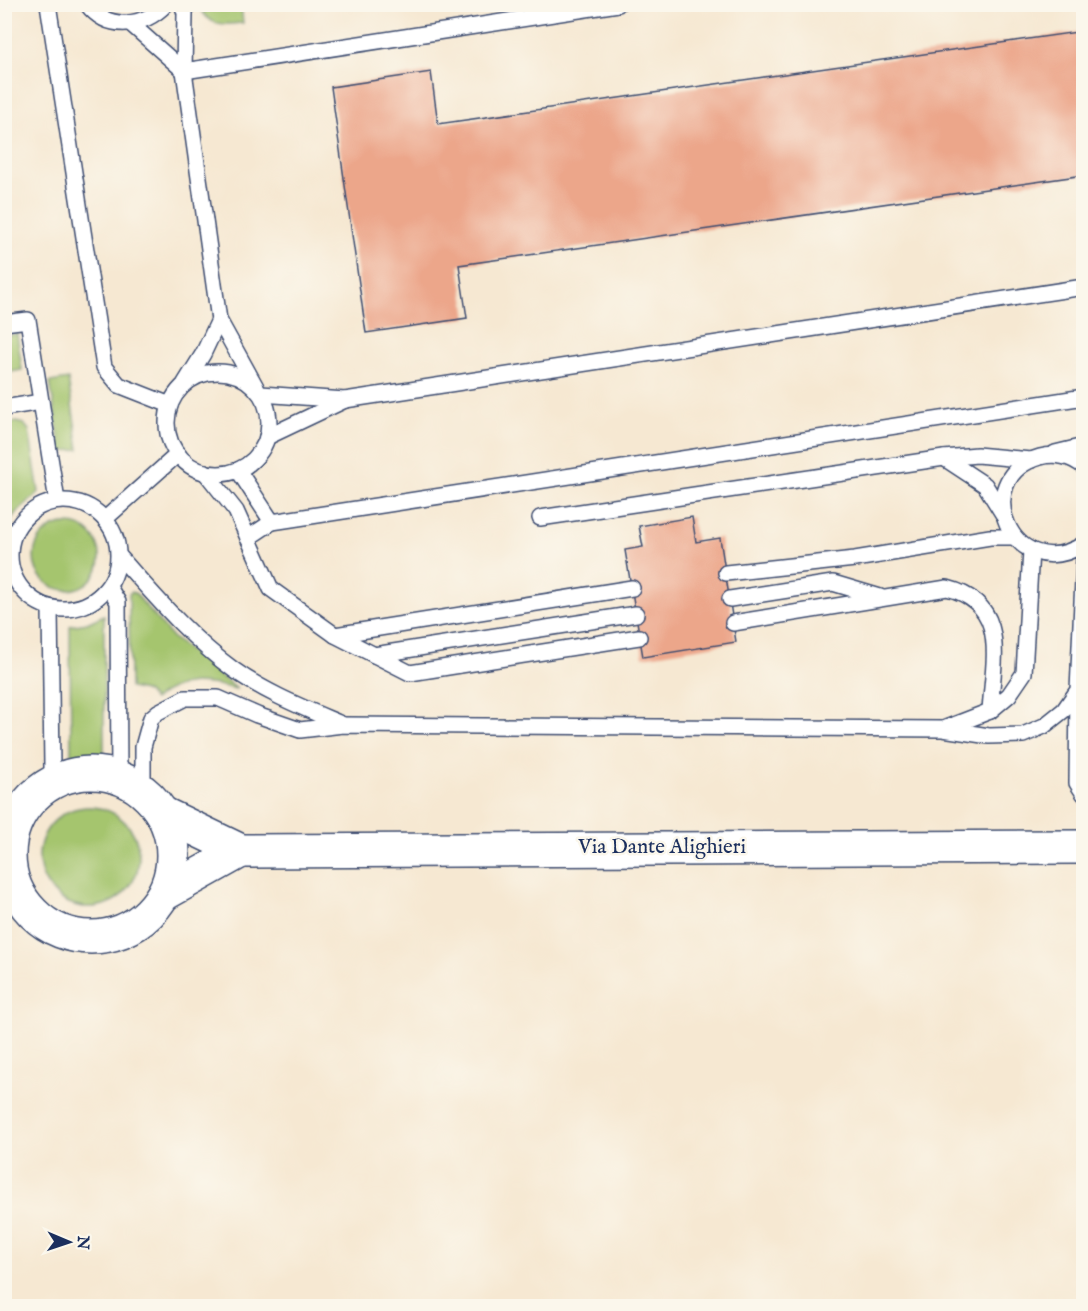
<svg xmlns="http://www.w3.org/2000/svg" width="1088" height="1311" font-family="'IM FELL English',serif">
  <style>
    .green { fill: #a5c56e; stroke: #607a66; stroke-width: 1.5 }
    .building { fill: #eca68a }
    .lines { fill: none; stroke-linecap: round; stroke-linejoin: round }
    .lane-casing { stroke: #3c4b6f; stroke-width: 18 }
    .secondary-casing { stroke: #3c4b6f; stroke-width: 36 }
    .lane { stroke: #fff; stroke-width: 15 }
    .secondary { stroke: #fff; stroke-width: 33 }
    .labels { text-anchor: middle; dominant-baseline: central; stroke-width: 5; stroke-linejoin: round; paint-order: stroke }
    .street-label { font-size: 21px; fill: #1b2f5e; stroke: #fbf7ec }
  </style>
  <rect width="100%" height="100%" fill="#fbf7ec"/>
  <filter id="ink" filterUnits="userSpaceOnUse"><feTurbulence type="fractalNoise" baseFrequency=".0167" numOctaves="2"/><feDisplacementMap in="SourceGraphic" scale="12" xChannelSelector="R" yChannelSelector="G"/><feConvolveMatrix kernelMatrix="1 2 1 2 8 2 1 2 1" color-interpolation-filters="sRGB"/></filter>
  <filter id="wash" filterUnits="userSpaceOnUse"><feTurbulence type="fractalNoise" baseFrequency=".008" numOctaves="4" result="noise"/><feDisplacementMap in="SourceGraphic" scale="24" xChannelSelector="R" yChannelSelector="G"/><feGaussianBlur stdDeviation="1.35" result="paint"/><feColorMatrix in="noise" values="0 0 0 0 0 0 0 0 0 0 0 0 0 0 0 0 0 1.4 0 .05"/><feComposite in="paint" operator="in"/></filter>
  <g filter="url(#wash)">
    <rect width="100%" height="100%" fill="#f6e8d2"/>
    <g class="green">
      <path d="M199 5H241L243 23C223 25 207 27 199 5Z"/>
      <polygon points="17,334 22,370 5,373 5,336"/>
      <polygon points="68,379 79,449 61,452 50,382"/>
      <path d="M16 422 24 424 29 430 39 492C25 507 15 509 5 529V424Z"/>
      <circle cx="67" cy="557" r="33"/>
      <path d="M131 592 135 593 172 637 237 689C203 682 183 677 154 700L145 691 130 688 129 594Z"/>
      <polygon points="104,615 104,757 71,758 70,626 87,623"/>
      <circle cx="89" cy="857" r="50"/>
    </g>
    <g id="blocks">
      <g class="building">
        <polygon points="1084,31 1084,175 459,265 467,318 366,333 331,87 431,72 438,124"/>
        <polygon points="692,517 696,542 720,538 736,642 643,657 625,550 643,547 639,526"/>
      </g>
    </g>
  </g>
  <g filter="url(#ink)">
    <use href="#blocks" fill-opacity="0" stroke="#3c4b6f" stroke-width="1.5"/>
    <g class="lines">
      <defs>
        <g id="lane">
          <polyline points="48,4 104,367 119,385 170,405"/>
          <path d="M87 4C108 32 144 27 166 4"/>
          <polyline points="182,4 185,13 184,71 219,320 256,387"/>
          <polyline points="131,24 184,71"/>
          <polyline points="184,71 618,4"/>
          <polyline points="4,323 28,320 57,501"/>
          <circle cx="218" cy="423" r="51"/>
          <polyline points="185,383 203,354 219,320"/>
          <polyline points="261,394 345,400 1084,287"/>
          <polyline points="4,408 41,402"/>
          <polyline points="267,437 345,400"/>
          <polyline points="1055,453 1084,446"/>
          <polyline points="944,458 985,485 1003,514"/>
          <path d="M1084 467C1072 456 1055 453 1040 457 967 477 1012 589 1084 544"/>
          <polyline points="238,470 272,522 1084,397"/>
          <polyline points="205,472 236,511 271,589 335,635 410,673 639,637"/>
          <circle cx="64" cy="555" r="54"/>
          <polyline points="540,518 944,458 977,455 1031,460"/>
          <polyline points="105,519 178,454"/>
          <polyline points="248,538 272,522"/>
          <path d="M119 556C154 595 190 638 234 670 266 693 304 708 341 724"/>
          <polyline points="726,573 855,559 990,537 1014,537"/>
          <polyline points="109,587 118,602 119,778"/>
          <polyline points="730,599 833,583 880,597"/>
          <polyline points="50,608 52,768 54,781"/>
          <path d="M733 623 947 588C1010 604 993 661 990 711"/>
          <polyline points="335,635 632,588"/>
          <polyline points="374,655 636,614"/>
          <polyline points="1078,690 1077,783 1084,794"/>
          <polyline points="946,728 990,711 1009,695 1024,673 1031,550"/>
          <polyline points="143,791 143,747 151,718 158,712 185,698 218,698 257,715 300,730 343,725 943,729 989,736 1023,735 1044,726 1064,710 1078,690 1084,558"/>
        </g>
        <g id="secondary">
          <circle cx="91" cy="855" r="82"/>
          <polyline points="162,813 241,851 1084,847"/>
          <polyline points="164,894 241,851"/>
        </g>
      </defs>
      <use href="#lane" class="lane-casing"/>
      <use href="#secondary" class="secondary-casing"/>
      <use href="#lane" class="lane"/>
      <use href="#secondary" class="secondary"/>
    </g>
  </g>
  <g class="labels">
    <g class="street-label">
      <text x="662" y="847">Via Dante Alighieri</text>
    </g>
  </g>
  <rect width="1088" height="1311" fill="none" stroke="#fbf7ec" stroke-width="24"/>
  <g transform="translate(69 1242) rotate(92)" stroke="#fbf7ec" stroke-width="4.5" paint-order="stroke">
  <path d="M0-4.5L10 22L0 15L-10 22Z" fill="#1b2f5e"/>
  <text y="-9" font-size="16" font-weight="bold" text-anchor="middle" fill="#1b2f5e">N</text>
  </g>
</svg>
